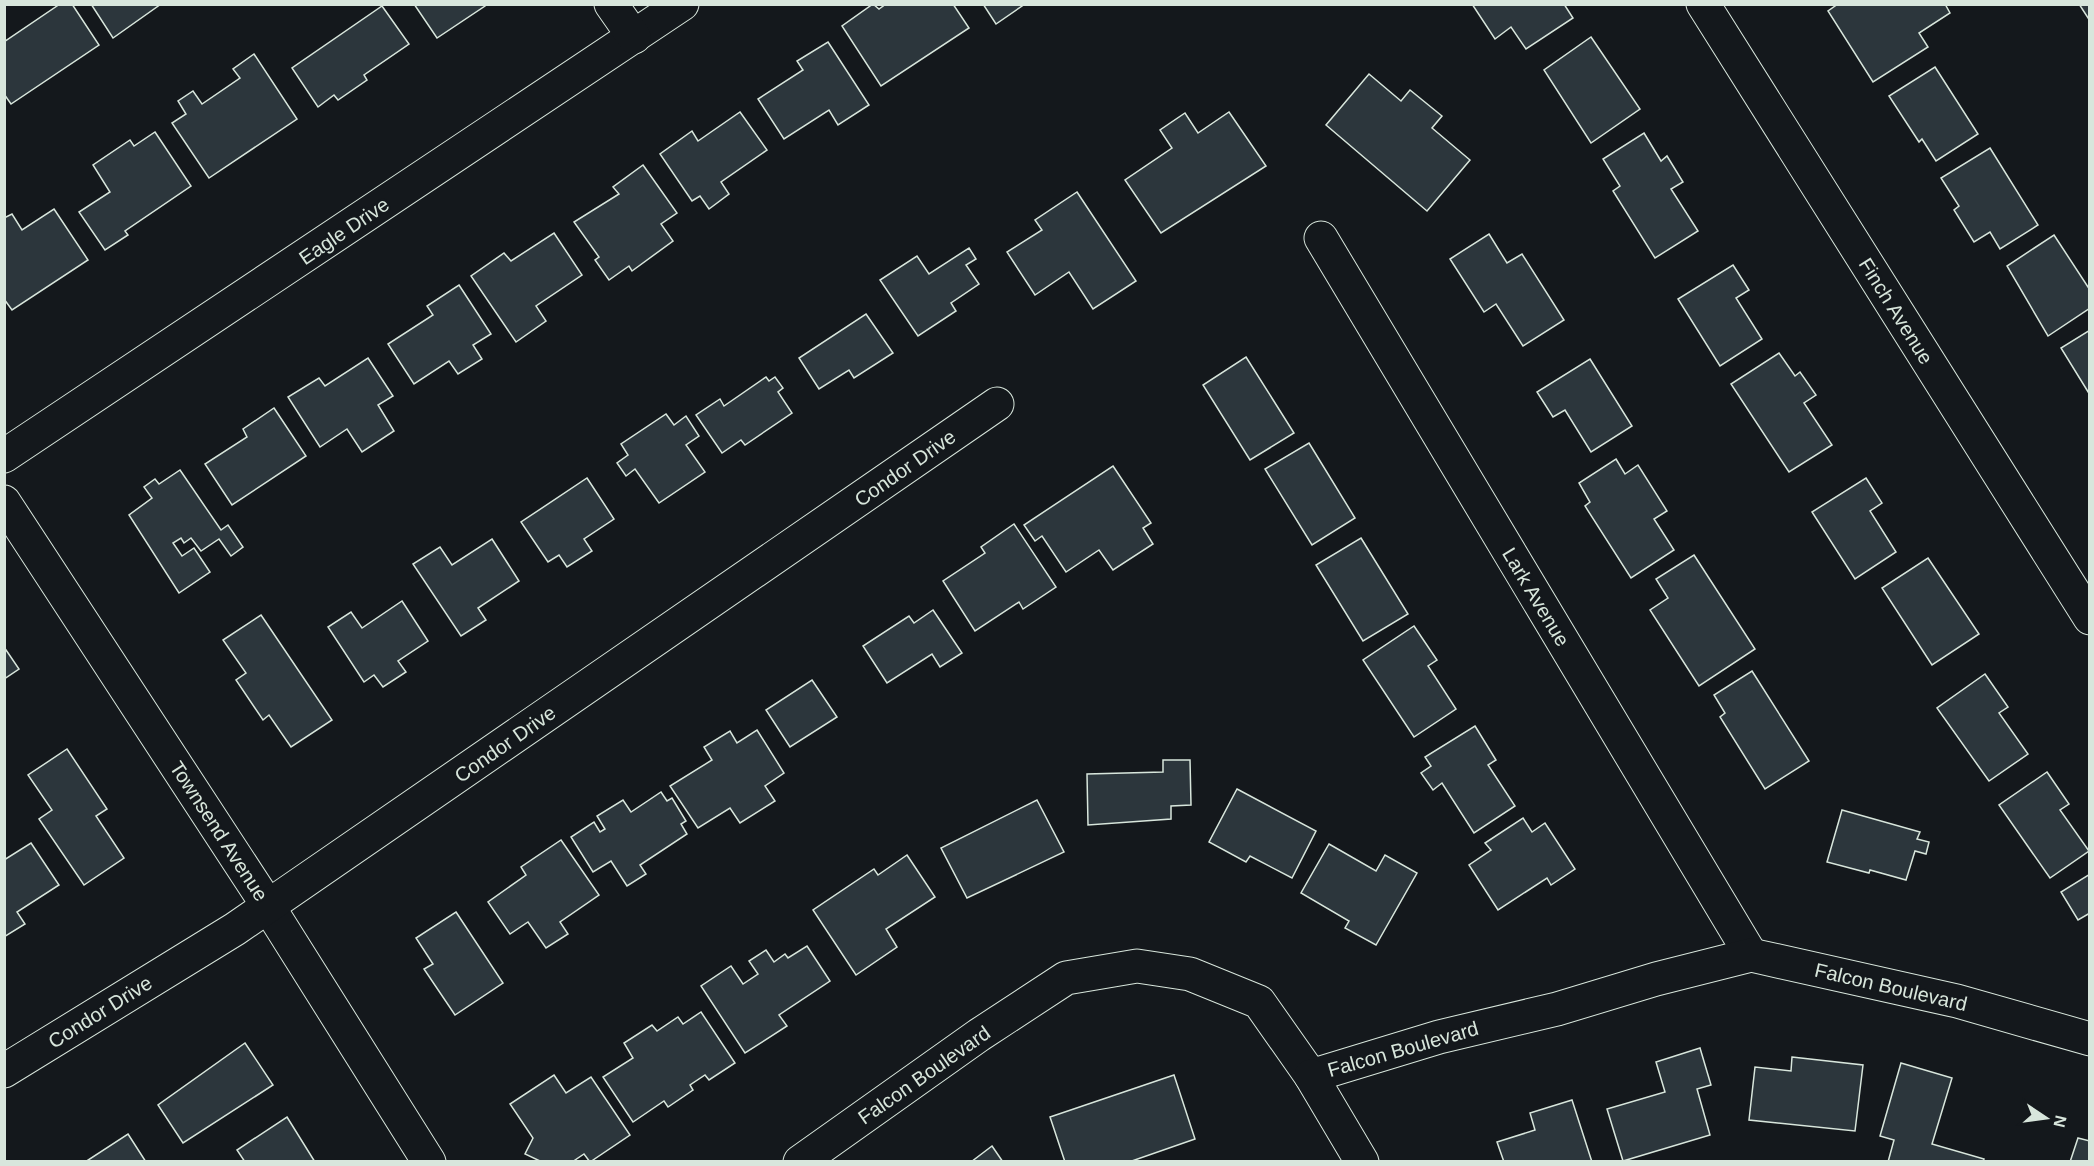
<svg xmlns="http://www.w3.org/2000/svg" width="2094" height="1166" font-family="Arial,sans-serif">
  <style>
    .building { fill: #2c363c; stroke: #d8e6dc; stroke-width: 1.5 }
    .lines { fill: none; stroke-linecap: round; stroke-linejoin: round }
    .minor-casing { stroke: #d8e6dc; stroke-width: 35 }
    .tertiary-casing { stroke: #d8e6dc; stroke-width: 35 }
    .minor { stroke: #14181c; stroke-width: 33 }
    .tertiary { stroke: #14181c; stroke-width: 33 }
    .labels { text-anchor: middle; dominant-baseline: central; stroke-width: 4.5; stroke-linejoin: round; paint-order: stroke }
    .street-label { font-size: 20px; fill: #d8e6dc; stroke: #14181c }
  </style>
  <rect width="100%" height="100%" fill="#14181c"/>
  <g class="building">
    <polygon points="60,4 72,4 99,45 11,104 4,94 4,42"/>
    <polygon points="91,4 161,4 113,38"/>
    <polygon points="414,4 484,4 485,6 437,38"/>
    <polygon points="873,4 879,9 886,4 953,4 969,28 881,86 842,26"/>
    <polygon points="983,4 1025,4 996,24"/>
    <polygon points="1472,4 1564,4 1573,18 1526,49 1511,27 1495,39"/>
    <polygon points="1838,4 1945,4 1950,13 1919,33 1928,47 1873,82 1828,11"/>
    <polygon points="2079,4 2090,4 2090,21"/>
    <polygon points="382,6 409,44 364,75 367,80 338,100 334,95 318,107 292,68"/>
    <polygon points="1591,37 1640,109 1591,143 1544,70"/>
    <polygon points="828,42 869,105 838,125 829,110 784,139 758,99 803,70 797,61"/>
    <polygon points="254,54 297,119 209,178 172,123 186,114 178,101 193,91 202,104 240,78 233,69"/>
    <polygon points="1935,67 1978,134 1936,161 1922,139 1919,142 1889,96"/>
    <polygon points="1369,74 1401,101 1410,90 1442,116 1432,128 1470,160 1427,211 1326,125"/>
    <polygon points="740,112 767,150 721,182 729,194 709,209 700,196 692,201 660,154 692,131 698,141"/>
    <polygon points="1229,112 1266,166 1161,233 1125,180 1172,148 1160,130 1185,113 1198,133"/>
    <polygon points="155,132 191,186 125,231 128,235 105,250 79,212 110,192 93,165 130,140 134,146"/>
    <polygon points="1644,133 1661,161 1667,156 1683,182 1671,189 1698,231 1655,258 1613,191 1620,186 1603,159"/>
    <polygon points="1990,148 2038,225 2000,249 1990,232 1974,242 1954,210 1959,206 1941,178"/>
    <polygon points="643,165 677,213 661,224 673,241 632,271 629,266 609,280 595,260 599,257 574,222 619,194 613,187"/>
    <polygon points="1077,192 1136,281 1093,309 1069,272 1035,295 1007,252 1042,230 1035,220"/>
    <polygon points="54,209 88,260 12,310 4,299 4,218 12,214 22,230"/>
    <polygon points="554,233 582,275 536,306 546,321 516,342 471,276 504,253 511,261"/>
    <polygon points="1489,234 1507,263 1522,254 1564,320 1523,346 1496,304 1484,312 1450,259"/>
    <polygon points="2054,235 2090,290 2090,308 2048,336 2007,266"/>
    <polygon points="969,248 976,259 966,265 979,284 951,303 956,311 918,336 880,280 917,256 929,274"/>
    <polygon points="1733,265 1749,290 1736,298 1762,339 1720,366 1678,299"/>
    <polygon points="459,285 491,334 473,345 482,359 458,374 449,361 414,384 388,344 433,315 427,306"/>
    <polygon points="866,314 893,353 854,378 849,370 819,389 799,358"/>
    <polygon points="2090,330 2090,395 2061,348"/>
    <polygon points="1779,353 1795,376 1800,372 1816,395 1804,403 1832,445 1789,472 1731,384"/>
    <polygon points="1246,357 1294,433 1250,460 1203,385"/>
    <polygon points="368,358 393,396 378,405 394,431 362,452 347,429 320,447 288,397 319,378 325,386"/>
    <polygon points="1590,359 1632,426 1591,452 1565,410 1553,417 1537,392"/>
    <polygon points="766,377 769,381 775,377 783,388 778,392 792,413 745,445 741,440 722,453 696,415 720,399 724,406"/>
    <polygon points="274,408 306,456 232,505 205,464 247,437 243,429"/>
    <polygon points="666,414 674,425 686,416 699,436 686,445 705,472 659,503 635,469 626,476 617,463 628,455 621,444"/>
    <polygon points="1309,443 1355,518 1312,545 1265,469"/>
    <polygon points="1616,459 1625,474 1638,465 1667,511 1654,519 1674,550 1631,578 1585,506 1590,502 1579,483"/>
    <polygon points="1113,466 1151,523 1143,528 1153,544 1113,570 1099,550 1066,572 1042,536 1035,541 1024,525"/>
    <polygon points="180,470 221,530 228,525 243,547 231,556 219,539 201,551 191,538 184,543 181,538 173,543 182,556 194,548 210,572 179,593 129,515 152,498 144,487 155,479 159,484"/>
    <polygon points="587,478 614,519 584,539 592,551 567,567 559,555 548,562 521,522"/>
    <polygon points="1866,478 1882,503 1870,511 1896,552 1855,579 1812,512"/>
    <polygon points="1014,524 1056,587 1023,609 1019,602 975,631 943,581 985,553 981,547"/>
    <polygon points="1361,538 1408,614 1363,641 1316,565"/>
    <polygon points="492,539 519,581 478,608 486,620 461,636 413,564 440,547 452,565"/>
    <polygon points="1694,555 1755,649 1699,686 1650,610 1668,598 1656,579"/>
    <polygon points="1928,558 1979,634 1932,665 1882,588"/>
    <polygon points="402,601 428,641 398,661 406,672 383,687 374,675 364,682 328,627 351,612 362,628"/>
    <polygon points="933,610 962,653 940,667 932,654 887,683 863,646 909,616 914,623"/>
    <polygon points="261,615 332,720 291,747 269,715 263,720 236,680 246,673 223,640"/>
    <polygon points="1414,626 1437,660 1428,666 1456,709 1414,737 1363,660"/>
    <polygon points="4,647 19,669 4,679"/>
    <polygon points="1752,671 1809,761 1765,789 1720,717 1725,713 1714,695"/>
    <polygon points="1985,674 2008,707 1999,713 2028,754 1989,781 1937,708"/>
    <polygon points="812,680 837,717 790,747 766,710"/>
    <polygon points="1475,726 1496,760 1488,765 1515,806 1474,833 1442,783 1433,790 1421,773 1431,766 1425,757"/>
    <polygon points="757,730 784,773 765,786 775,801 740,823 730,808 698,828 670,786 712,760 704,747 730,731 737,743"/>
    <polygon points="67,749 107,809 96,816 124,858 84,885 39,819 52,810 28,775"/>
    <polygon points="1163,760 1190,760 1191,805 1171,806 1171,819 1088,825 1087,774 1163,772"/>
    <polygon points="2047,772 2069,804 2060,810 2089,851 2050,878 1999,805"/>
    <polygon points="1237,789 1316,831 1292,878 1250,856 1246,862 1209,842"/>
    <polygon points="661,792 667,801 672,798 686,821 681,824 687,834 640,865 646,874 627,886 611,861 593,872 571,837 594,822 600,832 605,829 597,816 623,800 631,812"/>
    <polygon points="1037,800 1064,852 967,898 941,848"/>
    <polygon points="1842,810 1920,832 1917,839 1929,842 1926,854 1915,851 1906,880 1870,870 1869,873 1827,862"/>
    <polygon points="1523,818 1532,832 1545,823 1575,869 1551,885 1547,878 1498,910 1469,865 1491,850 1485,843"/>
    <polygon points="561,840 599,895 560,922 568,934 546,948 528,922 510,934 488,902 526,875 521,867"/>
    <polygon points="31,843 59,885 17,912 25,924 4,937 4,860"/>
    <polygon points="1329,844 1376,871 1385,855 1417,873 1376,945 1345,928 1349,921 1301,893"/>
    <polygon points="907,855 935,897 886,929 897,947 856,975 813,910 874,869 878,875"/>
    <polygon points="2090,874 2090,913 2078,920 2061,892"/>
    <polygon points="456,912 503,983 455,1015 424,969 433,964 416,938"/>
    <polygon points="807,946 830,981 779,1015 787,1026 745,1053 701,986 731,966 743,984 758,974 749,961 766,950 774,962 785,954 788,958"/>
    <polygon points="701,1012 735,1063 709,1080 705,1075 690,1085 693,1090 668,1107 664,1101 633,1122 603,1077 633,1058 624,1043 652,1025 657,1031 678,1017 683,1024"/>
    <polygon points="245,1043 273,1085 183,1143 158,1105"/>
    <polygon points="1700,1048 1711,1085 1697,1089 1710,1135 1623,1161 1607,1109 1665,1092 1656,1062"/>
    <polygon points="1792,1057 1863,1065 1855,1131 1749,1120 1755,1067 1791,1071"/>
    <polygon points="1901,1063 1952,1078 1932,1144 1984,1159 1983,1162 1888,1162 1894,1140 1880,1136"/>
    <polygon points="554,1075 566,1093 591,1077 630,1135 590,1162 584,1154 572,1162 542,1162 525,1154 533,1138 510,1104"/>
    <polygon points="1174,1075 1195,1139 1129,1162 1065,1162 1050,1117"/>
    <polygon points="1572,1100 1592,1162 1504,1162 1497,1142 1535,1130 1530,1113"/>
    <polygon points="287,1117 315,1162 245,1162 237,1150"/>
    <polygon points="128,1134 146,1162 85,1162"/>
    <polygon points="2078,1138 2090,1141 2090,1162 2070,1162"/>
    <polygon points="992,1146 1003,1162 971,1162"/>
  </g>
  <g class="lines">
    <defs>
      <g id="minor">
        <polyline points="1703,4 2090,618"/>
        <polyline points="1321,238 1751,955"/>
        <polyline points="4,456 682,4"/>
        <polyline points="4,502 268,906 429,1162"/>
        <polyline points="4,1071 235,929 997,404"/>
        <polyline points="800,1162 979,1035 1066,978 1137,966 1190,974 1259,1002 1311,1076 1439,1037 1557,1009 1656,979 1751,955 1957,1001 2090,1039"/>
      </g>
      <g id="tertiary">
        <polyline points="611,4 634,37"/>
        <polyline points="1311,1076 1362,1162"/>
      </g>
    </defs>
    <use href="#minor" class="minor-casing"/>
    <use href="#tertiary" class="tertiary-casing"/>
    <use href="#minor" class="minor"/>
    <use href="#tertiary" class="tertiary"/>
  </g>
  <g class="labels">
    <g class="street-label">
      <text transform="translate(344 231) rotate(-34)">Eagle Drive</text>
      <text transform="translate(1896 311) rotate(58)">Finch Avenue</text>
      <text transform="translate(905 468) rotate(-35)">Condor Drive</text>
      <text transform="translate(1536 597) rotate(59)">Lark Avenue</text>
      <text transform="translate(505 744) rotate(-35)">Condor Drive</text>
      <text transform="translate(219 831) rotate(57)">Townsend Avenue</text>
      <text transform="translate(1891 987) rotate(13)">Falcon Boulevard</text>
      <text transform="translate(100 1012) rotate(-32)">Condor Drive</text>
      <text transform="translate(1403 1049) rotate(-16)">Falcon Boulevard</text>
      <text transform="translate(924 1075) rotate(-35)">Falcon Boulevard</text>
    </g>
  </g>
  <rect width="2094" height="1166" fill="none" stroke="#d8e6dc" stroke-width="12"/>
  <g transform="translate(2046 1118) rotate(103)" stroke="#14181c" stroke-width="4.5" paint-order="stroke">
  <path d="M0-4.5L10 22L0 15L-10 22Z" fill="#d8e6dc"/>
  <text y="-9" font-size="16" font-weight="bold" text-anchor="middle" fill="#d8e6dc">N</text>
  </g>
</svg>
